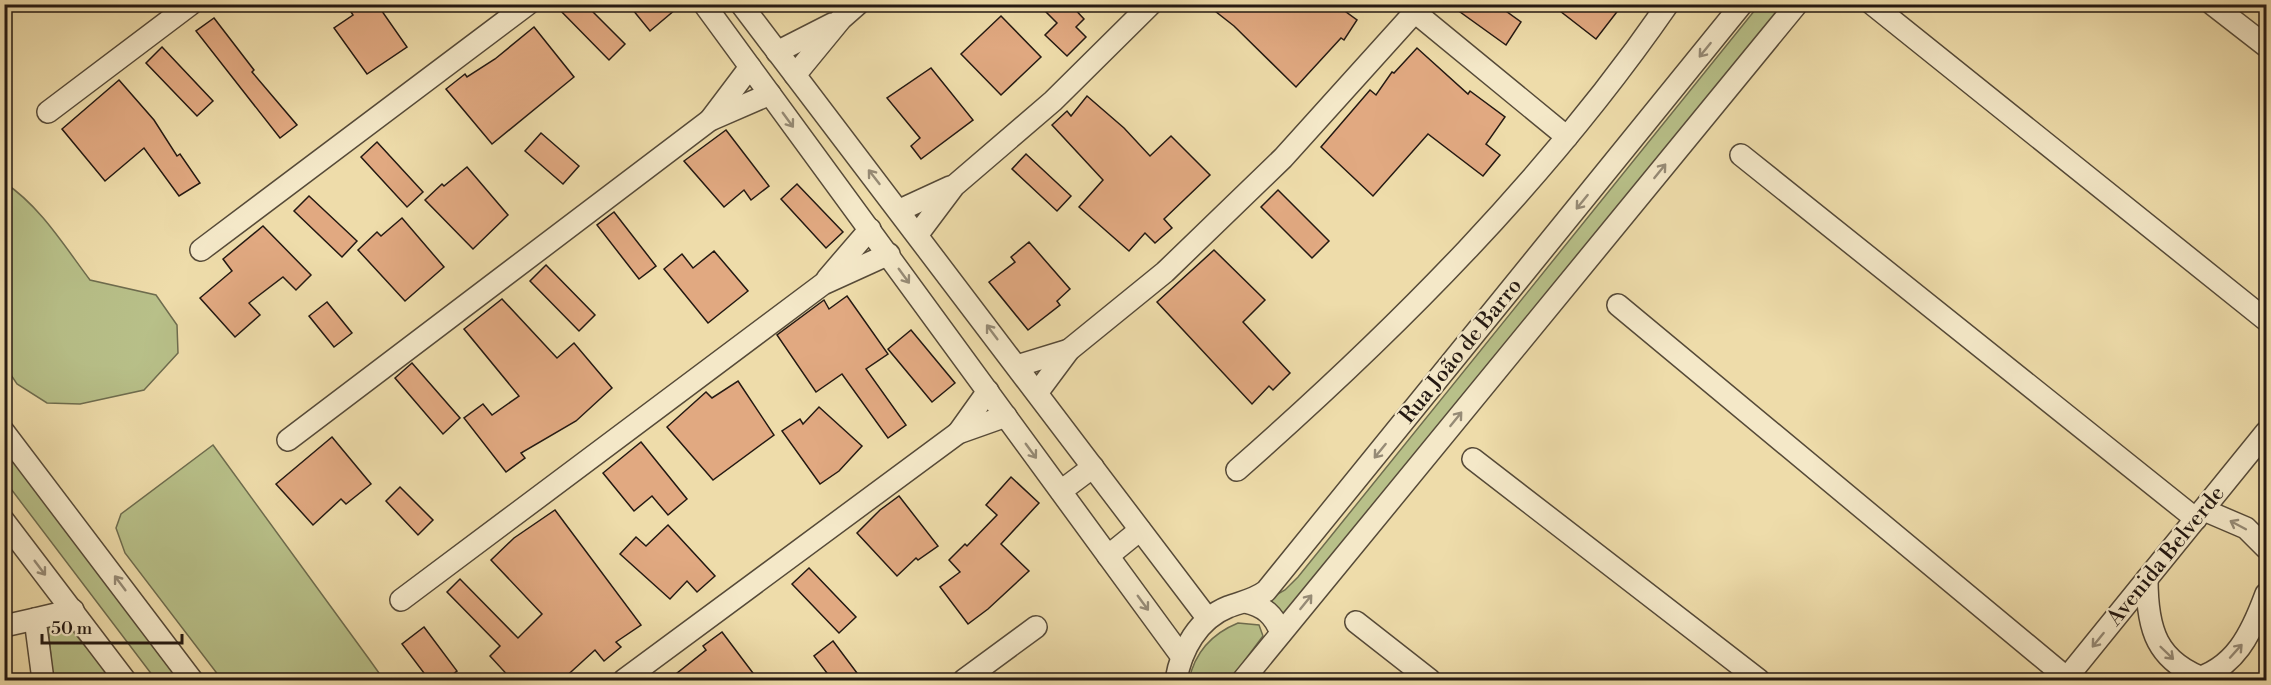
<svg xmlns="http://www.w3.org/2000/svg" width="2271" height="685" font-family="'Libre Bodoni',serif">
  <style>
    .green { fill: #b8c089; stroke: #6e6c4e; stroke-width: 1.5 }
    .building { fill: #e1a981; stroke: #241912; stroke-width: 1.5 }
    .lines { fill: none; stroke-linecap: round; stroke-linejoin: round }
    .minor-casing { stroke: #564a38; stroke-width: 24 }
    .minor { stroke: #f4e8c8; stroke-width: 21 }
    .oneway { stroke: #968b76 }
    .labels { text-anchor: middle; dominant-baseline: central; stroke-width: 4.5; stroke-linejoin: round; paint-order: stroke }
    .street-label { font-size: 22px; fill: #241912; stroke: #f4e8c8 }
  </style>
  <rect width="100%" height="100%" fill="#eedcaa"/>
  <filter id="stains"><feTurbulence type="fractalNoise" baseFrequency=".00333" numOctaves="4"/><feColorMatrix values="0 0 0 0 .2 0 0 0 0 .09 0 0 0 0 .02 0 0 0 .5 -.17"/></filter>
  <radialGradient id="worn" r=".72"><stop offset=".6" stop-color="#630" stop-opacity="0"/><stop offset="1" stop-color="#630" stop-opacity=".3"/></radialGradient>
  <g class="green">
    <polygon points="1759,5 1787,5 1286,616 1267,600 1285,590 1298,577"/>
    <path d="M5 183C40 206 65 247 90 280L156 295 177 325 178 353 144 390 80 404 47 403 17 384 5 366Z"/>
    <polygon points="4,440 184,680 156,680 5,481"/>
    <polygon points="213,445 369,659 384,680 222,680 125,553 116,528 121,514"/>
    <polygon points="65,622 114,680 53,680 48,625"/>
    <path d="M1238 623 1259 625 1263 636 1230 680H1189C1195 652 1211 634 1238 623Z"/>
  </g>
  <g class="building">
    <polygon points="346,4 377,4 407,47 367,74 334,28 353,15"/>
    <polygon points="554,4 585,4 625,44 609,60"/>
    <polygon points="628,4 682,4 650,31"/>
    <polygon points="1038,4 1070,4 1084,19 1076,27 1086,37 1067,56 1045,35 1057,23"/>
    <polygon points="1206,4 1335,4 1357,20 1344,40 1341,38 1296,87 1234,26"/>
    <polygon points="1449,4 1496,4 1521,22 1506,45"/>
    <polygon points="1551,4 1623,4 1596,39"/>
    <polygon points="1001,16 1041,57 1001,95 961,54"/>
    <polygon points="214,18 254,70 252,72 297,125 280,138 196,31"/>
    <polygon points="534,27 574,77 492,144 446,89 465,74 467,77 495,59"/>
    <polygon points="162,47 213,101 197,116 146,63"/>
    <polygon points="1417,48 1468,94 1470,91 1505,117 1486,144 1500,155 1483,176 1428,134 1373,196 1321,147 1370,90 1376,95 1392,72 1394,73"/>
    <polygon points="931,68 973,120 921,159 911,146 920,138 887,98"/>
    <polygon points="119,80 154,120 177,156 180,154 200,183 179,196 144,148 105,181 62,129"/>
    <polygon points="1087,96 1124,128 1150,156 1171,136 1210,175 1164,219 1172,228 1155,243 1145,233 1129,251 1079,207 1103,180 1052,125 1067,111 1071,116"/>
    <polygon points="726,130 769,186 751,200 744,190 724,207 684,161"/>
    <polygon points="541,133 579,166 563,184 525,151"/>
    <polygon points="377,142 423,192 407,207 361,157"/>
    <polygon points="1026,154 1071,196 1057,211 1012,169"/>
    <polygon points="467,167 508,215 473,249 425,200 442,184 444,186"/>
    <polygon points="797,184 843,232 826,248 781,199"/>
    <polygon points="1278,190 1329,241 1312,258 1261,207"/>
    <polygon points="309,196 357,241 342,257 294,211"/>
    <polygon points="614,212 656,266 639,279 597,225"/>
    <polygon points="402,218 444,267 405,301 358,250 377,232 381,236"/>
    <polygon points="263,226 311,275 296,290 283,277 249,303 260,315 235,337 200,298 232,271 223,259"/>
    <polygon points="1029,242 1070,289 1057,301 1060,305 1028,330 989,282 1015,262 1011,257"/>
    <polygon points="1214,250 1265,300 1243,322 1290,373 1273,390 1269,386 1252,404 1157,302"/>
    <polygon points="714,251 748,291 708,323 664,269 682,254 693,268"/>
    <polygon points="546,265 595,315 579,331 530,281"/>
    <polygon points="847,296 888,354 866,369 906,425 888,438 842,374 816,392 777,335 824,300 829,309"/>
    <polygon points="502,299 557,358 574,343 612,388 576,421 521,453 525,458 506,472 464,418 483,404 492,415 519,396 464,329"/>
    <polygon points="327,302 352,333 334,347 309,316"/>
    <polygon points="911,330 955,383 932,402 888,349"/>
    <polygon points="412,363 460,418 443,434 395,378"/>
    <polygon points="738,381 774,435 713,480 667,427 706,392 712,398"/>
    <polygon points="819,407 862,446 839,471 820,484 782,431 800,419 803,424"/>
    <polygon points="332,437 371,484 346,504 341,499 313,525 276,484"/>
    <polygon points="641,442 687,499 668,515 652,496 634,511 603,473"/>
    <polygon points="1011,477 1039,503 1001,544 1029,571 988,609 968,624 940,587 960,572 949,560 965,544 967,546 997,515 986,505"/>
    <polygon points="400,487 433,520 418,535 386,501"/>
    <polygon points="899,496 938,546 918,560 916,558 897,576 857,533 880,510"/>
    <polygon points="555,510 641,625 616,642 621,647 604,661 595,650 561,681 513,681 490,656 500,646 447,592 460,579 518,638 542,614 491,560 514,538"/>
    <polygon points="668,525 715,576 697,592 687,581 670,599 620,554 636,537 646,546"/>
    <polygon points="809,568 856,617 839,633 792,584"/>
    <polygon points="424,627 457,671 444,681 430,681 402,644"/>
    <polygon points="722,632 759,681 667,681 706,650 703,646"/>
    <polygon points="833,641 863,681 833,681 814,656"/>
  </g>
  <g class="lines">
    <defs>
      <g id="minor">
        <polyline points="704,4 1182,657"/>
        <polyline points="741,4 1208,619"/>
        <polyline points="1872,4 2266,320"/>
        <polyline points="2212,4 2266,46"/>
        <polyline points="1416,13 1567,137"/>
        <polyline points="777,52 832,24"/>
        <polyline points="795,75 841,19 858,4"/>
        <polyline points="48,112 191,4"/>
        <polyline points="710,120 750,67"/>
        <polyline points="1741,155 2196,519"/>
        <polyline points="900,210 950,187"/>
        <polyline points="918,234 954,186 1053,101 1151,4"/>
        <polyline points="201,250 528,4"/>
        <polyline points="827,279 870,229"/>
        <polyline points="1618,305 2067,678"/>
        <polyline points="1017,366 1069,350"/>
        <polyline points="1037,393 1069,350 1165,272 1283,158 1422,4"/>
        <polyline points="4,432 192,680"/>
        <polyline points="958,433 988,391"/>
        <polyline points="288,440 710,120 770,94"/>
        <polyline points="1473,459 1759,680"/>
        <path d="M1237 470C1396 330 1547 179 1668 4"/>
        <polyline points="1061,491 1093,467"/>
        <polyline points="2204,510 2246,528 2266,548"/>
        <polyline points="4,521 125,680"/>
        <polyline points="1108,556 1140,530"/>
        <path d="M2147 579C2147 629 2156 662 2208 680"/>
        <polyline points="401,600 823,284 889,254"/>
        <path d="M1245 602C1264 606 1274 615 1281 633"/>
        <polyline points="1356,622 1430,680"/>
        <polyline points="4,626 35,619"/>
        <polyline points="43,680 35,619 73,610"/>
        <polyline points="624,680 958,433 1006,416"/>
        <polyline points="964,680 1036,627"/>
        <path d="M1176 680C1181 650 1198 619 1228 607 1241 602 1254 600 1266 591L1742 4"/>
        <polyline points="1243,680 1797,4"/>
        <polyline points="2065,680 2266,432"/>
        <path d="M2191 680C2235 670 2252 632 2266 594"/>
      </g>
    </defs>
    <use href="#minor" class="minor-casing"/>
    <use href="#minor" class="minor"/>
  </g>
  <defs><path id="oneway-shaft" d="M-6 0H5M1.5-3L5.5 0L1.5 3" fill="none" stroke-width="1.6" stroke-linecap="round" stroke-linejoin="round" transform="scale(1.5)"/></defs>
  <g class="oneway">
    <use href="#oneway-shaft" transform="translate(1705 50) rotate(129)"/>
    <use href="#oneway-shaft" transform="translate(788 120) rotate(54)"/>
    <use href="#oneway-shaft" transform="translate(1660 171) rotate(-51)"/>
    <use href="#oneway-shaft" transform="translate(874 177) rotate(-128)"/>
    <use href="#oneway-shaft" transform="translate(1582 202) rotate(129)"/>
    <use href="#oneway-shaft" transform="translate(904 276) rotate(54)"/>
    <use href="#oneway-shaft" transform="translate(992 332) rotate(-127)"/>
    <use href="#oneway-shaft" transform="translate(1456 419) rotate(-51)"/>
    <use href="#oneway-shaft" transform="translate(1031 451) rotate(54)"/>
    <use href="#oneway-shaft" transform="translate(1380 451) rotate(129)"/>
    <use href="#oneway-shaft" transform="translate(2238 525) rotate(-152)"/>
    <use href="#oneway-shaft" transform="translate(40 568) rotate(53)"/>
    <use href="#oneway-shaft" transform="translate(120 583) rotate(-127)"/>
    <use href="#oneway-shaft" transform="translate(1306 602) rotate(-51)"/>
    <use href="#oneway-shaft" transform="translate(1143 603) rotate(54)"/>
    <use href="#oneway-shaft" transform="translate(2098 640) rotate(129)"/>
    <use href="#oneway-shaft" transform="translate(2236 651) rotate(-48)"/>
    <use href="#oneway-shaft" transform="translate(2167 653) rotate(44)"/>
  </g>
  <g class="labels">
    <g class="street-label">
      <text transform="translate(1461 351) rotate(-51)">Rua João de Barro</text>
      <text transform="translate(2166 556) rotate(-51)">Avenida Belverde</text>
    </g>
  </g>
  <rect width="2271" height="685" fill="none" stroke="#eedcaa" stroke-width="24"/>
  <rect x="6" y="6" width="2259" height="673" fill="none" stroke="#241912" stroke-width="3"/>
  <rect x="12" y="12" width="2247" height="661" fill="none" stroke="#241912" stroke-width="1.5"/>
  <path d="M42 634v9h140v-9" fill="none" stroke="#241912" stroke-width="3"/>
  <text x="51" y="634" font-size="18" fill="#241912" stroke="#f4e8c8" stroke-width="4.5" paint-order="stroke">50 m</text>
  <rect width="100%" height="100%" filter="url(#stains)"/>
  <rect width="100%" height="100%" fill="url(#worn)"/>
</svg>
